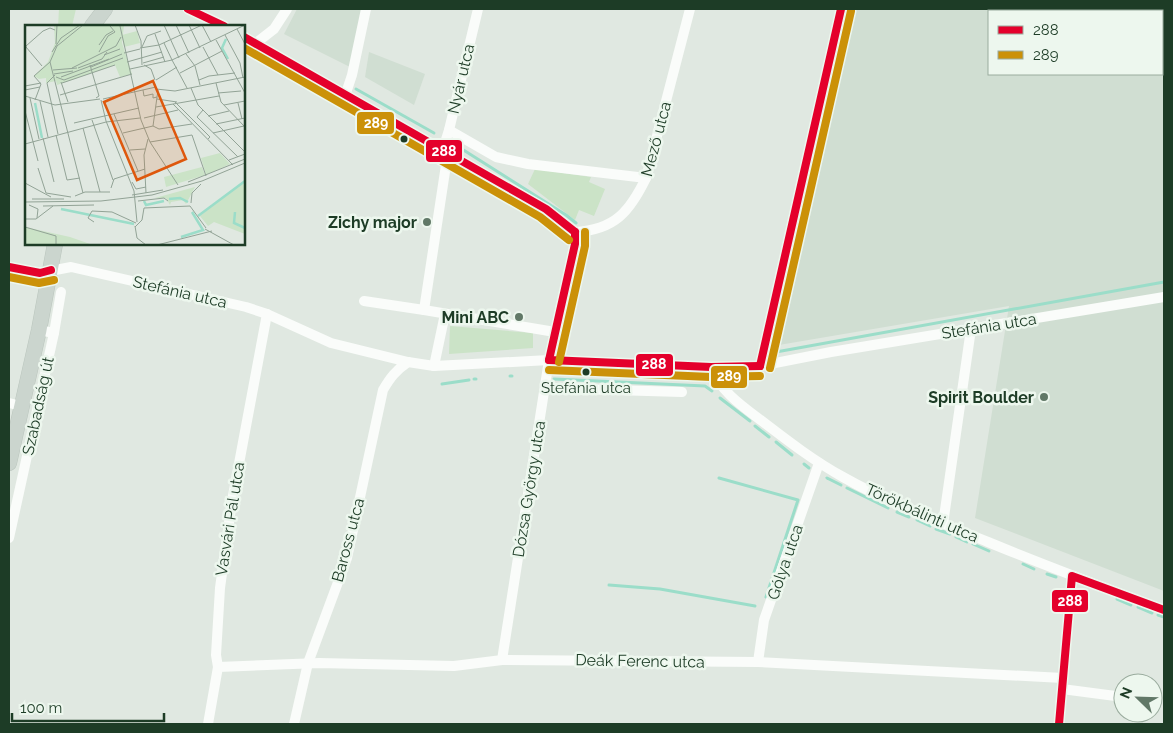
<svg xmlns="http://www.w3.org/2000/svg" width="1173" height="733" font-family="Raleway,sans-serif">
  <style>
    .built { fill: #d0ded2; fill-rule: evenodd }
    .green { fill: #cbe3c7 }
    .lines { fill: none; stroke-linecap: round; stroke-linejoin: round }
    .stream { stroke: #9bddc9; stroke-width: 3 }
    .primary-casing { stroke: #bac5bd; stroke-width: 16 }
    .minor { stroke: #fafcfa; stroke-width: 10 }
    .primary { stroke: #cbd5ce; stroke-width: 15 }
    .bus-1-casing { stroke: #edf7ee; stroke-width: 11 }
    .bus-2-casing { stroke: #edf7ee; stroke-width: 11 }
    .bus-1 { stroke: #e4002b; stroke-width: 8 }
    .bus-2 { stroke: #cb9108; stroke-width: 8 }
    .bus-dot { fill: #1d3c26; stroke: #edf7ee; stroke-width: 2 }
    .poi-dot { fill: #617867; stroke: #edf7ee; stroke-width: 2 }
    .labels { text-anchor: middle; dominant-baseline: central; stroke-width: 5; stroke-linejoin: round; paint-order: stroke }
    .bus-label { font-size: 15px; fill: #1d3c26; stroke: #edf7ee }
    .street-label { font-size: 16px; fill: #1d3c26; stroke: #edf7ee }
    .poi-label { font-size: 16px; font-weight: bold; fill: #1d3c26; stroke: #edf7ee; text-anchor: end }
    .inset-river { fill: none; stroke: #9bddc9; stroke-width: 2.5 }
    .inset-road { fill: none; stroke: #92a396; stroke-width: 1 }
    .view { fill: #de580d; fill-opacity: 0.15; stroke: #de580d; stroke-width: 2.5 }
    .inset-edge { fill: none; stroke: #1d3c26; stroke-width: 2.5 }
    .line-badge { stroke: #edf7ee; stroke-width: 2 }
    .badge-label { font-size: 14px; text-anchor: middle; font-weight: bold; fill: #fff }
  </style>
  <rect width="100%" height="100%" fill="#e0e8e1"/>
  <g class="built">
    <polygon points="297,9 362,9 350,67 284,34"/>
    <path d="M853 9H1164V591L975 518 1009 306 773 346 805 208ZM989 11H1162V74H989Z"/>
    <polygon points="369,52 425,74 414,105 365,77"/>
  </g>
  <g class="green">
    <polygon points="59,9 76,9 72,26 58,26"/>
    <polygon points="535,169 591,177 589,182 605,189 594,216 579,210 575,220 528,184"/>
    <polygon points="450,326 533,333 533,348 449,354"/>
  </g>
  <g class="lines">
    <g class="stream">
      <polyline points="356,89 434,133"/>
      <polyline points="454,144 566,215 576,223"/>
      <polyline points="776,352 1164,282"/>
      <polyline points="510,376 512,376"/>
      <polyline points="474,379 476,379"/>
      <polyline points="554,379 705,386 712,391"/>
      <polyline points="442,384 469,380"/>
      <polyline points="720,398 750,421"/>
      <polyline points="755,426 769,437"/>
      <polyline points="776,442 792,455"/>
      <polyline points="804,464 809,468"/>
      <polyline points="719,478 798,500 766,597"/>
      <polyline points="827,478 841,485"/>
      <polyline points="847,488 888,508"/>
      <polyline points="897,512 909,517"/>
      <polyline points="917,520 930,526"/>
      <polyline points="936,529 950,534"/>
      <polyline points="956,537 967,542"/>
      <polyline points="973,544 989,551"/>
      <polyline points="1023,564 1034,569"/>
      <polyline points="1047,574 1056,577"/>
      <polyline points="609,585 660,589 755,606"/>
      <polyline points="1117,599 1131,605"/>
      <polyline points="1138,607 1152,613"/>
      <polyline points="1158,615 1164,617"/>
    </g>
    <defs>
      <g id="primary">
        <polyline points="92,26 105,9"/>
        <polyline points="9,463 39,330 55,244"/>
      </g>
    </defs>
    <use href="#primary" class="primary-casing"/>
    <g class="minor">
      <polyline points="188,9 224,26"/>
      <polyline points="244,37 339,92 546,209 575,232"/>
      <polyline points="256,43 274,29 287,9"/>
      <polyline points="345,96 352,75 366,9"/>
      <polyline points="449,130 496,157 528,164 646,178"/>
      <path d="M575 232C615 230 630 211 646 178L690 9"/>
      <polyline points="9,267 40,273 71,267 246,307 267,314 331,343 408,362 434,366 549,360 734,368 760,366 831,352 1164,297"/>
      <polyline points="364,301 424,310 555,332"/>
      <polyline points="424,310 446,165 443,149 449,130 478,9"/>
      <polyline points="54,333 61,292"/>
      <polyline points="434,366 445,314"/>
      <polyline points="760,366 841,9"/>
      <path d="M711 367C720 391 742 406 762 421 788 441 814 461 843 477 889 503 939 522 988 542 1046 566 1105 588 1164 610"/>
      <polyline points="545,388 682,392"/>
      <polyline points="9,403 21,406"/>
      <polyline points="943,524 971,329"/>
      <polyline points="9,538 54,333 39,330"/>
      <polyline points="502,660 549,360 575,244 575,232"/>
      <polyline points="758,662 764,620 819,463"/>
      <polyline points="218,667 319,663 454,666 502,660 758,662 1063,678"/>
      <polyline points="1062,689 1123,697"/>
      <polyline points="1153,700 1155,701"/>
      <polyline points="208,724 218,667 216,655 220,588 232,501 267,314"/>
      <path d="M294 724 308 663 347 558 383 390C390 378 396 370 408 362"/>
      <polyline points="1059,724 1072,576"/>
    </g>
    <use href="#primary" class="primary"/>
    <defs>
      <g id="bus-1">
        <polyline points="188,9 224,26"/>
        <polyline points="244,37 546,209 575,232"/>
        <polyline points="9,267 40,273 51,270"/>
        <polyline points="549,360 711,367 760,366"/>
        <polyline points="549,360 575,244 575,232"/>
        <polyline points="760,366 841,9"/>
        <polyline points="1059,724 1072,576 1164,610"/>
      </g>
      <g id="bus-2">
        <polyline points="244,48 540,217 569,240"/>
        <polyline points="9,277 39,283 54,280"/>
        <polyline points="559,362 585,246 585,232"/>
        <polyline points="770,368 851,11"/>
        <polyline points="549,370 711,377 760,376"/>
      </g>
    </defs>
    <use href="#bus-1" class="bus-1-casing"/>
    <use href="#bus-2" class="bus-2-casing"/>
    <use href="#bus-1" class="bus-1"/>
    <use href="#bus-2" class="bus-2"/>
  </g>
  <g class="bus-dot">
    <circle cx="404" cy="139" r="4.5"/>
    <circle cx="586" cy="372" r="4.5"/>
  </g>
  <g class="poi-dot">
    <circle cx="427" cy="222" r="5"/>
    <circle cx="519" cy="317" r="5"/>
    <circle cx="1044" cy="397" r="5"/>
  </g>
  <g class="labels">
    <g class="bus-label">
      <text x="586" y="388">Stefánia utca</text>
    </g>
    <g class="street-label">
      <text transform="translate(461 79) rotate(-77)">Nyár utca</text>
      <text transform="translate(656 139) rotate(-75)">Mező utca</text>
      <text transform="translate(180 292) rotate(13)">Stefánia utca</text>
      <text transform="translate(989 326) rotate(-9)">Stefánia utca</text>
      <text transform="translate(38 406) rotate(-78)">Szabadság út</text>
      <text transform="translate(529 489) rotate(-81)">Dózsa György utca</text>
      <text transform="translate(922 513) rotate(24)">Törökbálinti utca</text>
      <text transform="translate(230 519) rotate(-81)">Vasvári Pál utca</text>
      <text transform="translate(348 540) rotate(-75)">Baross utca</text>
      <text transform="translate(785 562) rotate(-71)">Gólya utca</text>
      <text transform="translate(640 661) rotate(1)">Deák Ferenc utca</text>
    </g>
    <g class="poi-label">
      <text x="417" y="222">Zichy major</text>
      <text x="509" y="317">Mini ABC</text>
      <text x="1034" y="397">Spirit Boulder</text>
    </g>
  </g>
  <g transform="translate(25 25)">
    <rect width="220" height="220" fill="#e0e8e1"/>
    <path d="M29 0H99L97 18 107 49 95 52 90 40 32 60 31 56 21 58V53L14 54 9 51 23 37 30 18ZM112 6 115 18 99 22 97 10ZM195 128 205 139 181 150 176 133ZM177 142 180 150 141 162 139 152ZM220 155V209L189 197 183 201 175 191ZM170 162 161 179 158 175 146 177 145 180 141 173H130ZM0 202 45 212 68 220H0Z" fill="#cbe3c7"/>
    <path class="inset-river" d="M201 14 197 23 203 34M10 78 17 113M144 174 155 173 163 177M119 176 121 180 139 176M36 184 109 199M210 187 209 198 220 203M173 191 220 156M156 212 178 205 167 187"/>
    <path class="inset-road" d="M110 0 116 16 117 40M139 0 154 33M151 0 164 28M164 0 175 23M177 0 186 17M95 1 116 95 125 117 153 160M212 4 220 19M130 9 140 37M200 10 215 38 218 53M191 15 220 68M139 18 147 35M31 19 32 0M74 20 81 10 88 6M1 22 17 41M117 22 122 11 136 6M178 22 193 50M115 23 134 20 177 0M0 27 1 21 18 6 25 3 30 5M27 27 36 13 55 0M74 27 83 11 90 7 85 1M99 28 115 24M161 29 170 41 175 60M79 30 95 24M147 35 162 63M102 37 137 27M118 38 139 32M65 40 74 71 71 73M119 40 126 44 130 55M66 42 97 29M47 43 91 21 96 12M53 43 77 34 82 27M105 44 147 35 220 0M28 45 52 43M155 48 197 26M29 49 48 46M30 50 22 58 33 109M9 51 16 59 10 75M9 51 25 37M31 52 39 55 98 33M36 52 84 34M131 55 152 42M174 55 184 51 210 48M36 57 43 77M37 58 90 40M191 58 196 77 220 102M0 61 16 58M166 63 173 80 220 127M131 64 150 66 220 52M0 65 15 62M118 65 119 71 128 69V73L132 72M193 68 216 66M35 70 107 49M0 71 30 80 75 74M5 73 14 114M78 74 131 62M132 74 152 77M76 75 81 96 109 166 112 197M15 76 23 112M150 77 185 112 183 114M213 78 217 94M148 79 208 140M199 80 220 76M131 82 194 71M178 85 172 92 213 132M0 86 13 136M89 89 113 146M183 91 204 86M119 93 153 85M67 95 88 155M49 98 114 83M191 99 220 93M128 101 134 104 167 99M128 101 133 65M58 103 75 167M98 108 128 101M188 108 219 101M31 110 42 155 55 153M18 113 29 157M125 117 167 110 181 151M0 119 81 97 115 93M105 125 120 124M204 135 220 129M13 143 21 168 46 172M107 157 111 164 121 162M163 157 220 134M0 158 26 172M86 163 89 154 120 144M58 168 25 37 32 21 58 0M121 168 119 130 123 114M107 170 138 165M50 171 60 167H85M7 174H39M113 176 139 173 143 176M0 177 76 176 127 170 177 156 220 138M166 178 167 168 176 159M4 180 13 184 12 193M18 181 69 180M165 181 181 203M0 194H11L28 181M69 197 63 193 67 186 87 187 111 198M110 201 112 213 121 220M0 202 31 211V220M110 202 117 195 119 183 165 181M180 204 209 220M132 220 187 206"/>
    <path class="view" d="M128 56 161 134 112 155 79 77Z"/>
    <rect width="220" height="220" class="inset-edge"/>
  </g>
  <g class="line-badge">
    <rect x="356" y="111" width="39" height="24" rx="5" fill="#cb9108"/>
    <rect x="425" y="139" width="38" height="24" rx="5" fill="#e4002b"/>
    <rect x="635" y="353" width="39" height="24" rx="5" fill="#e4002b"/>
    <rect x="710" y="365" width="38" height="24" rx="5" fill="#cb9108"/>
    <rect x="1051" y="589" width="38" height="24" rx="5" fill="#e4002b"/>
  </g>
  <g class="badge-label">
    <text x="376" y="128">289</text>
    <text x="444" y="156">288</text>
    <text x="654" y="369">288</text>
    <text x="729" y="381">289</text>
    <text x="1070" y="606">288</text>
  </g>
  <rect width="1173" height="733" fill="none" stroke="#1d3c26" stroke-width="20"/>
  <rect x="988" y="10" width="175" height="65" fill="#edf7ee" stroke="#9aac9e"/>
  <rect x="998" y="26" width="25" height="8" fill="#e4002b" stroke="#9aac9e"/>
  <text x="1033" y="35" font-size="15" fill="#1d3c26">288</text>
  <rect x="998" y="51" width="25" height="8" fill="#cb9108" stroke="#9aac9e"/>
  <text x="1033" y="60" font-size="15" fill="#1d3c26">289</text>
  <g transform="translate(1138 698) rotate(293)"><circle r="24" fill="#edf7ee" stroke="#9aac9e"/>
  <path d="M0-4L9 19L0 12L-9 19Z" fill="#617867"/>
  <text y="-8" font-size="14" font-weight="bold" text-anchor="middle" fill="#1d3c26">N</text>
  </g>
  <path d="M12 713v8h152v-8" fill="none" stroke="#1d3c26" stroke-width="2.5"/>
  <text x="20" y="713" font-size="15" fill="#1d3c26" stroke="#edf7ee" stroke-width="4" paint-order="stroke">100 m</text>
</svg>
